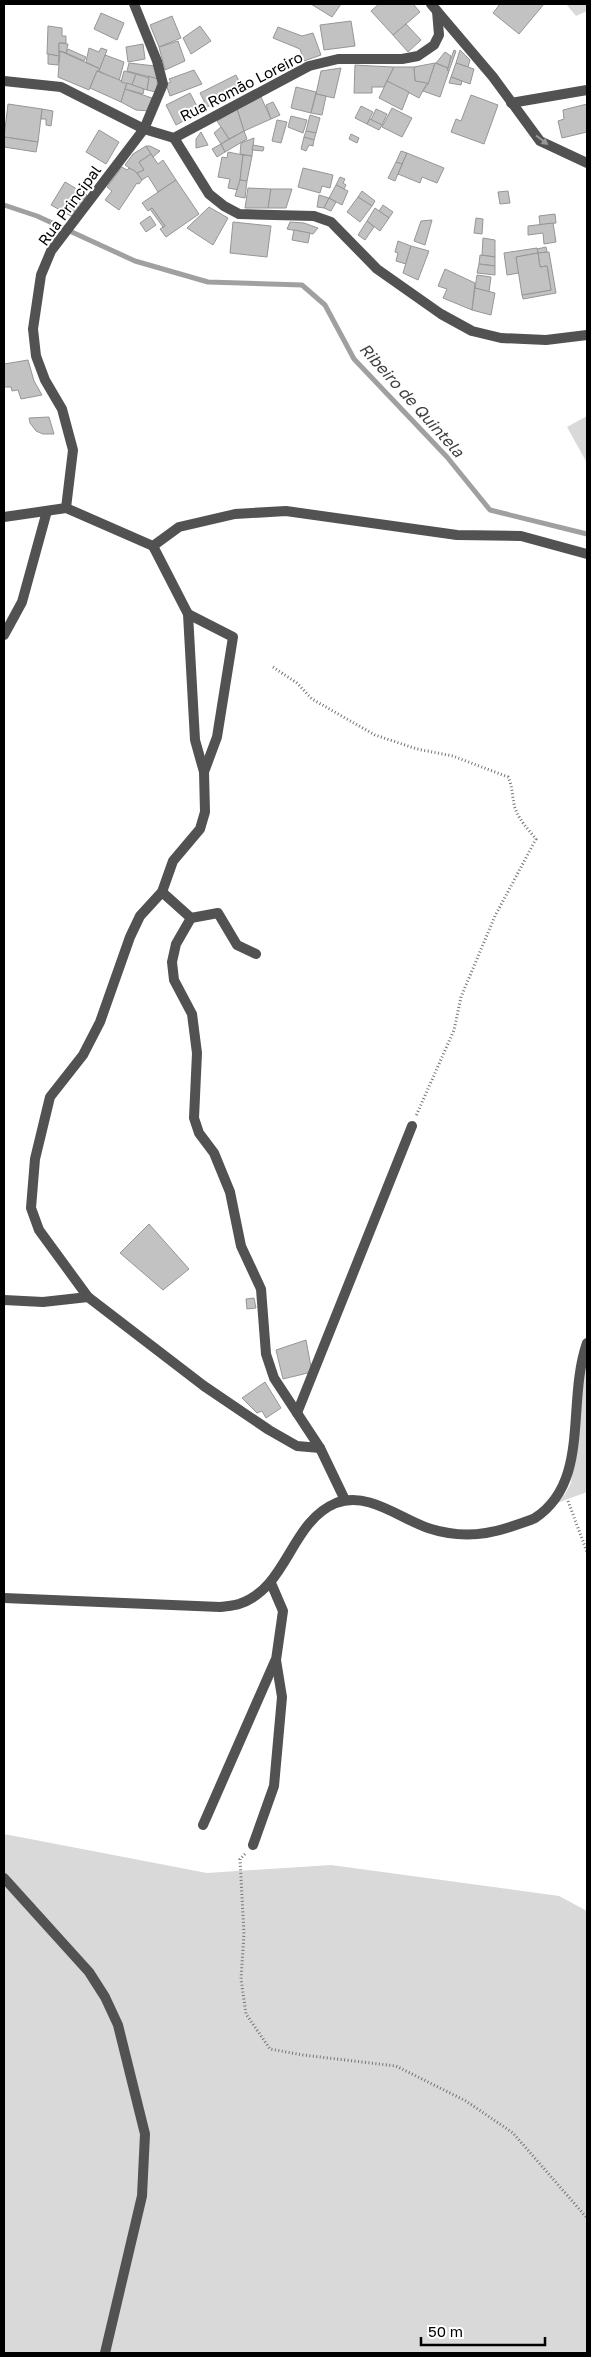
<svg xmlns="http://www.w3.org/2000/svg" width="591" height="2357" font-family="'Golos Text',sans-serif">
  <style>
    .green { fill: #d9d9d9 }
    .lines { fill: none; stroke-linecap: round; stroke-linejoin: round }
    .stream { stroke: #a0a0a0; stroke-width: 5 }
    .building { fill: #c2c2c2; stroke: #969696 }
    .path { stroke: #747474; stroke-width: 3; stroke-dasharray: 1 2.5; stroke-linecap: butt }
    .minor { stroke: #525252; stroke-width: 10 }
    .tertiary { stroke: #525252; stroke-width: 10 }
    .oneway { fill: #979797 }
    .labels { text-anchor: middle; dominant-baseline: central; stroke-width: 4; stroke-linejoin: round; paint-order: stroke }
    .street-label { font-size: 15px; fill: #000; stroke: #fff }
    .water-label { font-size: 16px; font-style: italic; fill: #414141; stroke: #fff }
  </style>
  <rect width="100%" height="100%" fill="#fff"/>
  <g class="green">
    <polygon points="566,4 587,4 587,11 576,16"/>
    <polygon points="587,416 587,463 567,427"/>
    <polygon points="587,1353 587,1492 557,1503 565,1494 571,1483 581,1372"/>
    <polygon points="4,1834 207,1873 331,1865 559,1896 587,1911 587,2353 4,2353"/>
  </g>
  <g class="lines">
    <polyline class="stream" points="4,205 37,216 135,261 208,282 302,285 325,305 354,359 447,457 490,510 587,534"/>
  </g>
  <g class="building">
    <polygon points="311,4 341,4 332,17"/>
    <polygon points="379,4 413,4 420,12 393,35 371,11"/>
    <polygon points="500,4 544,4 519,34 493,13"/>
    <polygon points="101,13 124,23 117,40 94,29"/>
    <polygon points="172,16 181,38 159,47 150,25"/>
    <polygon points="351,21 355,46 324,50 320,25"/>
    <polygon points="406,24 421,40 408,52 393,35"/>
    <polygon points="48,26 62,28 62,36 66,36 66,43 59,43 59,56 47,54"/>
    <polygon points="200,26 211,41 191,54 183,38"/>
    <polygon points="278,27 302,36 313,33 321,55 304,61 300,49 273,38"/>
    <polygon points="178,41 185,61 165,70 159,47"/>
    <polygon points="59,43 68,44 66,53 60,51 59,53"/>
    <polygon points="143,44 145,59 128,62 126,47"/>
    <polygon points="89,48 99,52 101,48 107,50 100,69 86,62"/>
    <polygon points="68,49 86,57 84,61 66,53"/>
    <polygon points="454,50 456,51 449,71 447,70"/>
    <polygon points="460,50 470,60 468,67 456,63"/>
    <polygon points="60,51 100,69 99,71 97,71 89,90 58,77"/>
    <polygon points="445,52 451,56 448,68 436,63"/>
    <polygon points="48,54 59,56 58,65 48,64"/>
    <polygon points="105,55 124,62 119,81 99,71"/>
    <polygon points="129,63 155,66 157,79 127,71"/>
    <polygon points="435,63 448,68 447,70 449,71 440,97 423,91 428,84"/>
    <polygon points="435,63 428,84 415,81 414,67"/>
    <polygon points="456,63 474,69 470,84 451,77"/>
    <polygon points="355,65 372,66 394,67 384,87 372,87 372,93 354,93"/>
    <polygon points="394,67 414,67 415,81 427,83 419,98 387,81"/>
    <polygon points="341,68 334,98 316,94 321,71"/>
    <polygon points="194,70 202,84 170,96 166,84 171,82 169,79"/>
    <polygon points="97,71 127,83 121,102 90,88"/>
    <polygon points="124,71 136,74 132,85 121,82"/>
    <polygon points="136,74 149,78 147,90 132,85"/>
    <polygon points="236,75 243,90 207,107 200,93"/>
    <polygon points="148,76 158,79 156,92 147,90 149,78"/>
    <polygon points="451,77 462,81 461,85 449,83"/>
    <polygon points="387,81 409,92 402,110 379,98"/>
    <polygon points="127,83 144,89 143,94 125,89"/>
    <polygon points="296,87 316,92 311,113 291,108"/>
    <polygon points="125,89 152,98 149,111 136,110 121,102"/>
    <polygon points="190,93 200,112 176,125 166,105"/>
    <polygon points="316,94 326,96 322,115 311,113"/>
    <polygon points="471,95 498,105 484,144 451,132 456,119 461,121"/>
    <polygon points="261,97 271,119 244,131 237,109"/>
    <polygon points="273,102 280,115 271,119 266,105"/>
    <polygon points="8,104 42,109 38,142 4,137"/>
    <polygon points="587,104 587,132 562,138 558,121 564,119 563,110"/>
    <polygon points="361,106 373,112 367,124 355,118"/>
    <polygon points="392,108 412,118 402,137 382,127"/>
    <polygon points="42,109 53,111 51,126 46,125 46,119 41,119"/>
    <polygon points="237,109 244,131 229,139 217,121"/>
    <polygon points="376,109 387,114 382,125 371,120"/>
    <polygon points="310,115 320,118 316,133 306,131"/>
    <polygon points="291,116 307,120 303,133 288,127"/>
    <polygon points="370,119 382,125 379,130 367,124"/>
    <polygon points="277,120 287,122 281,143 272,141"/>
    <polygon points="221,127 229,139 221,144 214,133"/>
    <polygon points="99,130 119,142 106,164 86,152"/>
    <polygon points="244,131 247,139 225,152 221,144"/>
    <polygon points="306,131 316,133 314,140 304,137"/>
    <polygon points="201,132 208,145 196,148 196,139"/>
    <polygon points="351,134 359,138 357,143 349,139"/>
    <polygon points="4,137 38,142 36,152 4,147"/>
    <polygon points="304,137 314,140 313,146 309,145 306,151 301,149"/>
    <polygon points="254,138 252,156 240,154 241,143"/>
    <polygon points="221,144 225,152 217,157 212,149"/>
    <polygon points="253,145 264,147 263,151 252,150"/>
    <polygon points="146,146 151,154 139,162 144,170 137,173 125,165 133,154"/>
    <polygon points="146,146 150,146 160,151 153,157"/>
    <polygon points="401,151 407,153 402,164 396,162"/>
    <polygon points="228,152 243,155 239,190 228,188 230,179 218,177 222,157 227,158"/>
    <polygon points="407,153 444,168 437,183 422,177 420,183 398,174"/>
    <polygon points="151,154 158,164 163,160 176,180 158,192 148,176 142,180 137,173 144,170 139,162"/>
    <polygon points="243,155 252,156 247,181 240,180"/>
    <polygon points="396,162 402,164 395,181 388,178"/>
    <polygon points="122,167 127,170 129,168 135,171 142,180 139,184 137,183 119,210 105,200 112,191 107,187"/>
    <polygon points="303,168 333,175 330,188 322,186 320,193 298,187"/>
    <polygon points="340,177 345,179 343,183 346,185 344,189 336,185"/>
    <polygon points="176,180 199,214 166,237 160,229 165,226 152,208 148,211 142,203"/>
    <polygon points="240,180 247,181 245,198 235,196"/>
    <polygon points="65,182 87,195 71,216 51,205"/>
    <polygon points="336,185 348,191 342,205 329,198"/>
    <polygon points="248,188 271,189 268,208 245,208"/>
    <polygon points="271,189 292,189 286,208 268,208"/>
    <polygon points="362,191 375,201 372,206 358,197"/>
    <polygon points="508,191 510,203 500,204 498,192"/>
    <polygon points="319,195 329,198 324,208 317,207"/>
    <polygon points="358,197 372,206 360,222 347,212"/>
    <polygon points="329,198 336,202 331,211 324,208"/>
    <polygon points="383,205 393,212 389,218 379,211"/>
    <polygon points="209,207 228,218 213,245 187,228"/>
    <polygon points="152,208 165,226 163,227 150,209"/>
    <polygon points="375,208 389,218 380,231 367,221"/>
    <polygon points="555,214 556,223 540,225 539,216"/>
    <polygon points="150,216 156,225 146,232 140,223"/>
    <polygon points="476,218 483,219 482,234 474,233"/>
    <polygon points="432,220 425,245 414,241 421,221"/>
    <polygon points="367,221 374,227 365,240 358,235"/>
    <polygon points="233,222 271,226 267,257 230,253"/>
    <polygon points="290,222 304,223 318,228 313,234 287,229"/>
    <polygon points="553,223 556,242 544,244 543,233 528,235 528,226"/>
    <polygon points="294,230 310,233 308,243 292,240"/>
    <polygon points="483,238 495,240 495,257 482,255"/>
    <polygon points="398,241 411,246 406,264 396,261 398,253 395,252"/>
    <polygon points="411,246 429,251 418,280 403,273"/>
    <polygon points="546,247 547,252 538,253 537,249"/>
    <polygon points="537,248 538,253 516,257 519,273 507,275 504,253"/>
    <polygon points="549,252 556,293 523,299 522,295 551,290 547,266 540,267 538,253"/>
    <polygon points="538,253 540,267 547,266 551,290 522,295 516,257"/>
    <polygon points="480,255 495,257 495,266 479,264"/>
    <polygon points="479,264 495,266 495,275 477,273"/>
    <polygon points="445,269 475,283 472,310 443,298 447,289 438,286"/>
    <polygon points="477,275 491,277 489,292 475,288"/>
    <polygon points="475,288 495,293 491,315 472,310"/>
    <polygon points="28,360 34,381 42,395 21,399 18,390 12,391 11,387 4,387 4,364"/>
    <polygon points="49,417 54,434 43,434 36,431 30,423 29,418"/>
    <polygon points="149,1224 189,1269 163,1290 120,1253"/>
    <polygon points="254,1298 256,1308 247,1309 246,1299"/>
    <polygon points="306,1340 312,1372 283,1379 276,1350"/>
    <polygon points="265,1382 281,1408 266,1418 262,1411 257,1413 242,1398"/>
  </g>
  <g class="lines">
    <g class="path">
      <path d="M273 667 297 683 312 699 375 735 417 749 453 756 508 777C513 787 512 798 515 808 519 820 528 829 536 839L495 916 461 997 454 1030 416 1116"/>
      <polyline points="568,1501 587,1552"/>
      <polyline points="245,1854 240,1859 244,1934 241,1979 246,2014 270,2049 303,2055 396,2066 466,2101 513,2133 587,2218"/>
    </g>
    <g class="minor">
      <polyline points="431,4 493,77 540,141 587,163"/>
      <polyline points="4,81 61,87 144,129 174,138 309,66 338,59 402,59 418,56 434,45 439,35 437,11"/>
      <polyline points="511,103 587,90"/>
      <polyline points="66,508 73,450 62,409 45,380 36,356 33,329 41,275 51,251 144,129 163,84 157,61 134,4"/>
      <polyline points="4,517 66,508 153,546"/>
      <polyline points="153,546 188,614 195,740 204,772 205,812 200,829 173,861 162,892 140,916 130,937 100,1022 83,1055 50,1097 35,1159 31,1208 39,1230 88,1297 204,1386 269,1430 297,1446 320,1448"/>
      <polyline points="153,546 179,527 235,514 286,511 457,535 521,536 587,554"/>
      <polyline points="188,614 233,637 217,737 204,772"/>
      <polyline points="4,635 22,602 47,511"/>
      <polyline points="162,892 191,918 176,944 172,962 174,980 192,1014 197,1053 194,1118 199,1133 214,1153 230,1192 241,1246 261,1289 266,1354 274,1378 320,1448 345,1500"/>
      <polyline points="191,918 218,913 237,945 256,954"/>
      <polyline points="4,1300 43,1302 88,1297"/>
      <polyline points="297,1413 412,1126"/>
      <polyline points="203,1825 275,1661"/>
      <polyline points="253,1845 274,1786 282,1697 276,1660 283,1611 271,1583"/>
    </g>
    <g class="tertiary">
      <polyline points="174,138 209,194 224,206 239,214 314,216 331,222 377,269 441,314 472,331 501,338 546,340 587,335"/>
      <path d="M4 1598 220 1607C226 1606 233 1606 239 1604 288 1588 290 1522 336 1503 368 1491 399 1518 428 1528 455 1537 484 1536 510 1527 518 1524 527 1522 535 1518 591 1481 566 1403 587 1343"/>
      <polyline points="4,1878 89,1972 105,1997 118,2025 145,2134 142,2196 105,2353"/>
    </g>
  </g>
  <defs><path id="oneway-solid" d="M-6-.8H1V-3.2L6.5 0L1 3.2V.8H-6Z" transform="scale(1.25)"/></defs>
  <use class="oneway" href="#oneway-solid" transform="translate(542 140) rotate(37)"/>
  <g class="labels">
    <g class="street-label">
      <text transform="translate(241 86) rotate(-27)">Rua Romão Loreiro</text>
      <text transform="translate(69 205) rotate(-54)">Rua Principal</text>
    </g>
    <g class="water-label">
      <text transform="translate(412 400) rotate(48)">Ribeiro de Quintela</text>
    </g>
  </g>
  <rect width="591" height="2357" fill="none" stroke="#000000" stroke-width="10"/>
  <path d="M421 2337v8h124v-8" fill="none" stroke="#000000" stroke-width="2.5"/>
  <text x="428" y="2337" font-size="15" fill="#000000" stroke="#ffffff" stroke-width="4" paint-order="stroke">50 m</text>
</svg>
